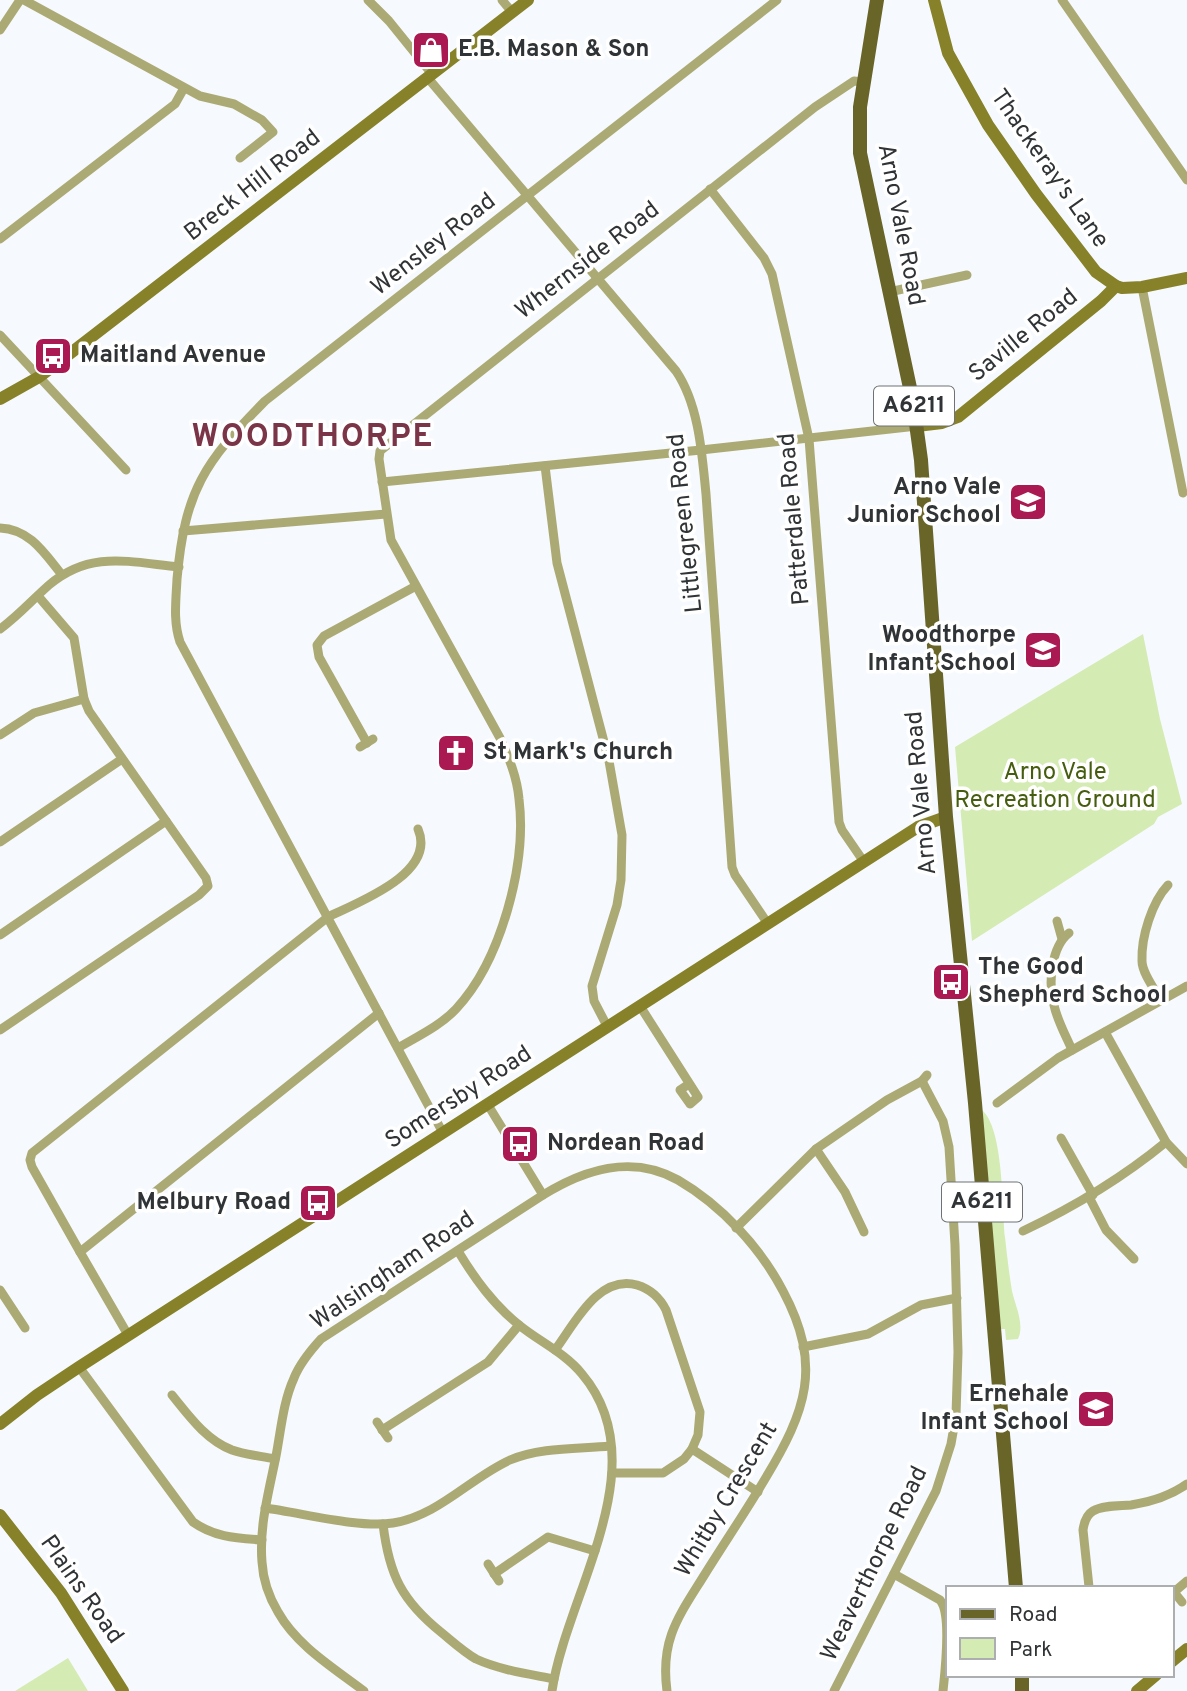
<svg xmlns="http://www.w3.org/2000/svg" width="1187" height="1691" font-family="Overpass,sans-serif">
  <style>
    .green { fill: #d5ebb4 }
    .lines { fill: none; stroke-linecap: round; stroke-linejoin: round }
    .street { stroke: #acaa74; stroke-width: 9 }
    .secondary { stroke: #878229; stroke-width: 12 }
    .primary { stroke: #696529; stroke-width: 14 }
    .labels { text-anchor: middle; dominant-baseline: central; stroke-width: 7; stroke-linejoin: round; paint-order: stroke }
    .shield { fill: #fff; stroke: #6f7172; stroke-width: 2 }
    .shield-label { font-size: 23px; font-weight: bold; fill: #313436 }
    .poi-label { font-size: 24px; font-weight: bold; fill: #313436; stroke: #fff; text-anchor: start }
    .street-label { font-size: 24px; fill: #313436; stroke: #fff }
    .park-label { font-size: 24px; fill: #465d0f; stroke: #fff }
    .district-label { font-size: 32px; font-weight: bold; letter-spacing: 2px; fill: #7b3548; stroke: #fff }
  </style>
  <rect width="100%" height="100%" fill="#f6fafe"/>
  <g class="green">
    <polygon points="1143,634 1160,719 1182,804 1158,817 1154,824 972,941 955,747"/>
    <path d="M982 1110C1004 1129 1002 1208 1005 1237 1007 1255 1009 1273 1012 1291 1015 1305 1025 1325 1018 1339L1006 1340 1005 1329H1000Z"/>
    <polygon points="68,1658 88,1691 15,1691"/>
  </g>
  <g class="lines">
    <g class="street">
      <polyline points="24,0 200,96 234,104 262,120 273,132 240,158"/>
      <polyline points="368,0 389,21 431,73"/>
      <polyline points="502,0 512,12"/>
      <polyline points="1062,0 1187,180"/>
      <polyline points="0,30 20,0"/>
      <path d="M427 77 676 371C699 405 702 454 706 494L732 867 735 875 768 924"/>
      <polyline points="710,189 764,258 772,274 809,439 839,822 842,830 864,862"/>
      <polyline points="0,239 175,104 184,88"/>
      <polyline points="1142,287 1183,493"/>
      <polyline points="889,292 967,275"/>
      <polyline points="0,335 126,470"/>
      <polyline points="545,466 557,563 609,761 622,835 621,880 617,905 592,986 594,1001 607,1026"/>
      <polyline points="382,482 701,450 917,426"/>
      <path d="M0 528C30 529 45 554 62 575"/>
      <polyline points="183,531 386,514"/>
      <path d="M0 629C18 616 32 600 49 585 90 550 129 562 179 567"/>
      <polyline points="0,735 34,713 84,699"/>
      <polyline points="367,743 319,657 317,645 324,636 416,586"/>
      <polyline points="360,747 373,739"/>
      <polyline points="0,842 122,759"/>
      <polyline points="1057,921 1062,939"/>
      <path d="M1069 933C1051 947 1048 983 1054 1005 1057 1020 1066 1036 1072 1050"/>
      <polyline points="0,935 166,821"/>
      <path d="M1161 1000C1155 990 1142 973 1142 961 1141 937 1152 902 1168 885"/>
      <polyline points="640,1006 698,1097 690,1104 680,1090 689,1084"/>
      <polyline points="0,1030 199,895 208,886 206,878 89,711 84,699 74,638 38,596"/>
      <polyline points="1105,1032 1166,1142 1187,1164"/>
      <path d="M398 1048C418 1036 440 1026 456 1009 501 961 527 864 519 799 517 777 509 758 500 738L391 540 379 459 380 451 815 107 854 81 863 82"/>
      <polyline points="997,1103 1058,1058 1187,986"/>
      <polyline points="488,1105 543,1195"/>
      <path d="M443 1133 180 642C173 621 176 601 177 579 185 490 204 463 265 401L777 0"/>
      <polyline points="1061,1138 1093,1195"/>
      <polyline points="816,1149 845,1192 864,1232"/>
      <polyline points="1089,1197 1106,1230 1134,1259"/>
      <polyline points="736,1228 816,1149 887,1100 922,1081 927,1075"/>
      <path d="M1023 1231C1076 1206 1121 1179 1166 1142"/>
      <path d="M458 1251C475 1279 493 1304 519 1325 540 1342 565 1353 582 1374 659 1465 566 1594 552 1691"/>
      <path d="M80 1252 32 1167 30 1160 32 1153 328 917C359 902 437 873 418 829"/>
      <polyline points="0,1290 25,1328"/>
      <polyline points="128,1335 80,1252 379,1013"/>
      <polyline points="803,1347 868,1334 921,1305 957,1298"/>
      <path d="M555 1350C574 1325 598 1274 637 1285 650 1289 660 1298 666 1310L700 1412 698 1435 692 1449 684 1459 663 1473H612"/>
      <path d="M79 1367 193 1522C214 1537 236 1538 262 1540"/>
      <path d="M172 1395C189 1416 206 1440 232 1450 246 1455 261 1456 275 1459"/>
      <polyline points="377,1422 388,1438"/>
      <polyline points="382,1430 488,1362 519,1325"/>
      <polyline points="692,1449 758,1492"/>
      <path d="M265 1508C303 1513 357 1528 393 1523 438 1516 470 1478 510 1460 540 1447 578 1449 610 1446"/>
      <path d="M383 1524C389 1575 402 1601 442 1633 453 1642 464 1652 476 1659 500 1670 529 1674 554 1679"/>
      <polyline points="488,1564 499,1581"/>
      <polyline points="494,1574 548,1537 595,1551"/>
      <path d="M894 1574 940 1600C952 1614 945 1672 943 1691"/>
      <path d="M1089 1587 1083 1530C1084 1523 1086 1515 1093 1511 1103 1505 1119 1506 1131 1505 1151 1502 1170 1496 1187 1484"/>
      <polyline points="1182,1602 1174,1592 1187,1581"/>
      <path d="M364 1691C334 1668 297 1646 278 1612 269 1597 263 1579 262 1562 259 1526 269 1491 276 1456 281 1430 283 1402 294 1378 300 1363 310 1351 321 1339L543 1195C585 1169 632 1154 678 1180 721 1205 760 1247 783 1291 823 1366 806 1411 765 1479 746 1511 725 1542 705 1574 679 1616 660 1639 667 1691"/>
      <polyline points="834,1691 936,1491 951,1444 956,1415 958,1352 955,1245 949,1147 943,1121 922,1081"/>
    </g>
    <g class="secondary">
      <polyline points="934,0 948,53 988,125 1036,194 1096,272 1116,286 1122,288 1142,287 1187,278"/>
      <polyline points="0,399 39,377 72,352 528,0"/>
      <polyline points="917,426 942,423 958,417 1101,301 1116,286"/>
      <polyline points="0,1424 37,1395 79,1367 918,827 946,817"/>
      <polyline points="0,1515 61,1593 123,1691"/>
      <polyline points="1171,1662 1187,1649"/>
      <polyline points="1137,1691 1156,1675"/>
    </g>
    <g class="primary">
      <polyline points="877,0 860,107 860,153 913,402 921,460 946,817 975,1103 1016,1588"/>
      <polyline points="1022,1691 1022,1675"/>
    </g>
  </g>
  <defs>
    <symbol id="shop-square" viewBox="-11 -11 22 22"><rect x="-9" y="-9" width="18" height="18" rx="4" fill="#aa1951" stroke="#fff"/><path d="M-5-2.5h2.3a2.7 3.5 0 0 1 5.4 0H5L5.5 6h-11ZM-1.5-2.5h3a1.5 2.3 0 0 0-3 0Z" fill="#fff"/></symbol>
    <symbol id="bus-square" viewBox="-11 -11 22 22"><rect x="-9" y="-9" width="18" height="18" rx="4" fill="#aa1951" stroke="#fff"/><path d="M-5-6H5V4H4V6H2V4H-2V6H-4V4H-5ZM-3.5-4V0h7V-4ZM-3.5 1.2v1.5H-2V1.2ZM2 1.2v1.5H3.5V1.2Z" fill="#fff"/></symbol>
    <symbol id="school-square" viewBox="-11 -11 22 22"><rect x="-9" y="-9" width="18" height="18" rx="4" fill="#aa1951" stroke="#fff"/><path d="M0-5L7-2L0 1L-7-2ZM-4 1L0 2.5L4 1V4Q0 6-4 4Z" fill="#fff"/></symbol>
    <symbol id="church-square" viewBox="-11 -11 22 22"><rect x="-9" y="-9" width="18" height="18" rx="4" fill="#aa1951" stroke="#fff"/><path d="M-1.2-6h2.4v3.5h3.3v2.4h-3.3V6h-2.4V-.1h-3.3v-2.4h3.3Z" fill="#fff"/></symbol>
  </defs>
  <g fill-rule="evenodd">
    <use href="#shop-square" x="409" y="28" width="44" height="44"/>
    <use href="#bus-square" x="31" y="334" width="44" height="44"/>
    <use href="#school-square" x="1006" y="480" width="44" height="44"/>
    <use href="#school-square" x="1021" y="628" width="44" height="44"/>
    <use href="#church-square" x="434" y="731" width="44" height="44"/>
    <use href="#bus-square" x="929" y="960" width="44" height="44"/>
    <use href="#bus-square" x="498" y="1122" width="44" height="44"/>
    <use href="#bus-square" x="296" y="1181" width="44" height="44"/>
    <use href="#school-square" x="1074" y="1387" width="44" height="44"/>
  </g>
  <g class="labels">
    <g class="shield">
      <rect x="874" y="386.5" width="80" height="39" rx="5"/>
      <rect x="942" y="1182.5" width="80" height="39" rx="5"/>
    </g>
    <g class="shield-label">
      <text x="914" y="406">A6211</text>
      <text x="982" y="1202">A6211</text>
    </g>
    <g class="poi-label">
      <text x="458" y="50">E.B. Mason &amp; Son</text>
      <text x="80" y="356">Maitland Avenue</text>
      <text x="1001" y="488" text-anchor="end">Arno Vale<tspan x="1001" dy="28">Junior School</tspan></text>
      <text x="1016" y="636" text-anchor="end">Woodthorpe<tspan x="1016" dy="28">Infant School</tspan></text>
      <text x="483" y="753">St Mark's Church</text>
      <text x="978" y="968">The Good<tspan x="978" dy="28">Shepherd School</tspan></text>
      <text x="547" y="1144">Nordean Road</text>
      <text x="291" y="1203" text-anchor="end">Melbury Road</text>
      <text x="1069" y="1395" text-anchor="end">Ernehale<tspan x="1069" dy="28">Infant School</tspan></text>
    </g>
    <g class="street-label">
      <text transform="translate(1049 169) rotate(55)">Thackeray's Lane</text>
      <text transform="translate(253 186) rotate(-38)">Breck Hill Road</text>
      <text transform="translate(900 225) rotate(79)">Arno Vale Road</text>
      <text transform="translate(434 245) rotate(-38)">Wensley Road</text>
      <text transform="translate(588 261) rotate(-38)">Whernside Road</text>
      <text transform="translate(1024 336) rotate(-39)">Saville Road</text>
      <text transform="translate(795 519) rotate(-95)">Patterdale Road</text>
      <text transform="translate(686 523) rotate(-96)">Littlegreen Road</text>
      <text transform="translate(922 793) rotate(-95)">Arno Vale Road</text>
      <text transform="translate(459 1098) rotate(-33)">Somersby Road</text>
      <text transform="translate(393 1271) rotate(-34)">Walsingham Road</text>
      <text transform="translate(727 1500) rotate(-59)">Whitby Crescent</text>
      <text transform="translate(875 1564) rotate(-64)">Weaverthorpe Road</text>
      <text transform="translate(81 1590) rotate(55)">Plains Road</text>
    </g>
    <g class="park-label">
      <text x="1055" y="773">Arno Vale<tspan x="1055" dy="28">Recreation Ground</tspan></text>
    </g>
    <g class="district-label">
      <text x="313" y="438">WOODTHORPE</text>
    </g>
  </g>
  <rect x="946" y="1586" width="228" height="91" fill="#ffffff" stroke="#adaeaf" stroke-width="2"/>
  <rect x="960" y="1609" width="35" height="10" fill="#696529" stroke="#adaeaf" stroke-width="2"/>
  <text x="1009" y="1621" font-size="21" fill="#313436">Road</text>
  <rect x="960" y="1638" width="35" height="21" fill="#d5ebb4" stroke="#adaeaf" stroke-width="2"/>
  <text x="1009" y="1656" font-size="21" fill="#313436">Park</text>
</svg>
